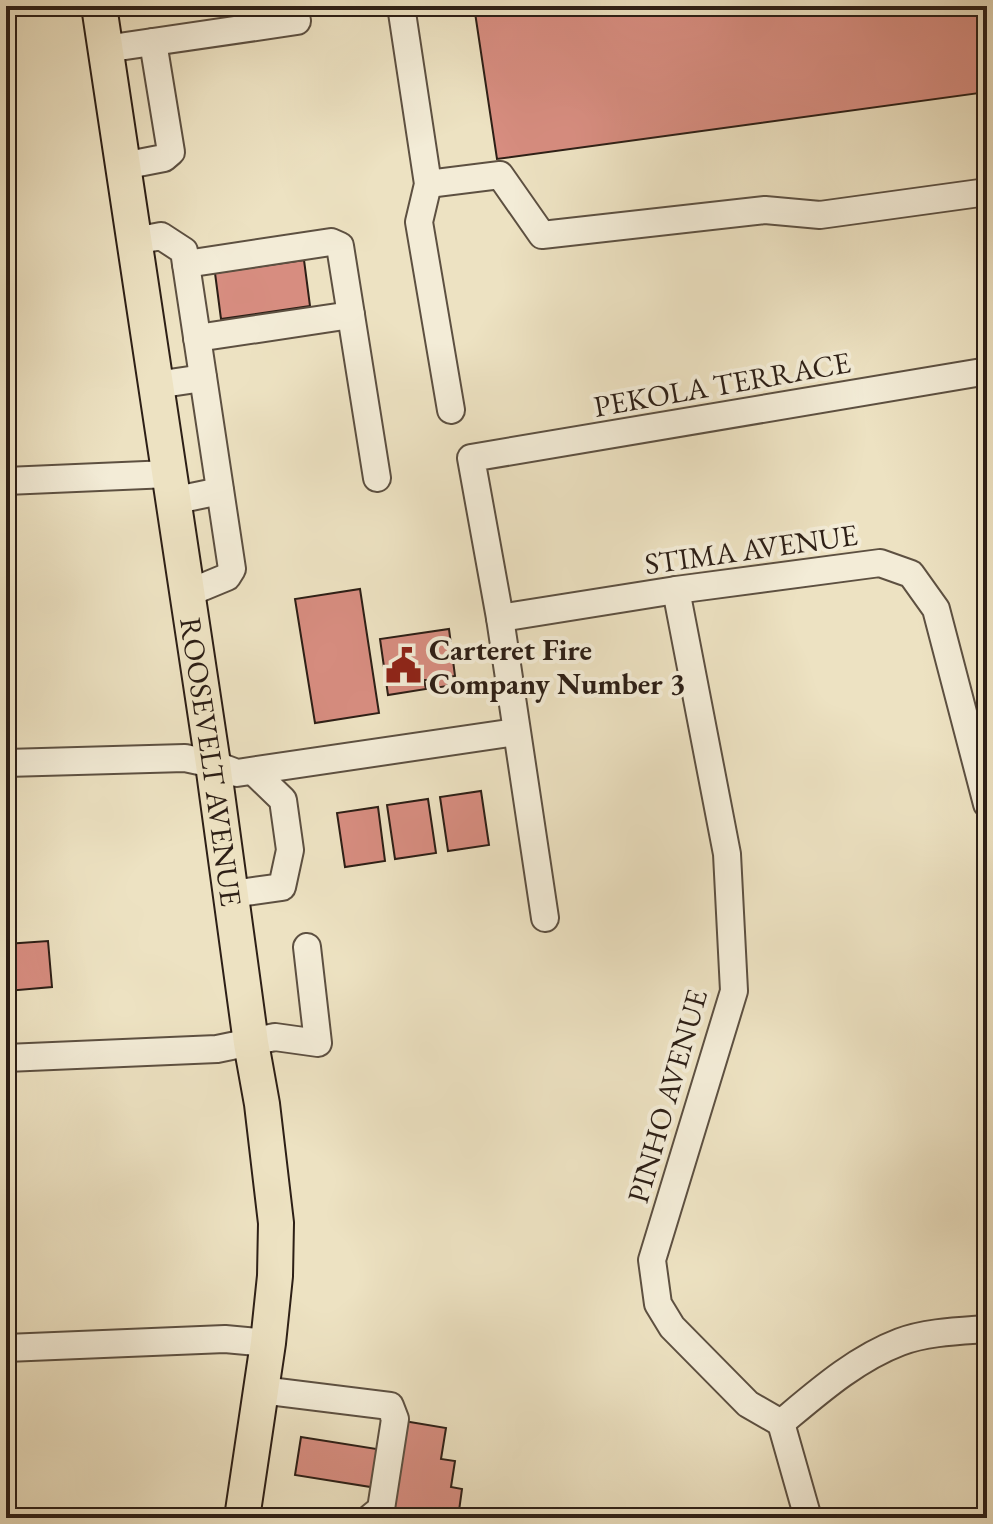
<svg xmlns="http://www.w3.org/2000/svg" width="993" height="1524" font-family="'EB Garamond',serif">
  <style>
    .building { fill: #d78d80; stroke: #2d1f16; stroke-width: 2 }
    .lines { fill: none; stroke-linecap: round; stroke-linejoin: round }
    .minor-casing { stroke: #5d5041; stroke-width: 30 }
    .major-casing { stroke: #2d1f16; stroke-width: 38 }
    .minor { stroke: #f3ecd7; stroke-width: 26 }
    .major { stroke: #ede2c2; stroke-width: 34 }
    .labels { text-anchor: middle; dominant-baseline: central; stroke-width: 8; stroke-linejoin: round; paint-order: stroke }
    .street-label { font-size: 30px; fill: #2d1f16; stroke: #f3ecd7 }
    .poi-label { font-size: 30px; font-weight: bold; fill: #2d1f16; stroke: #f3ecd7; text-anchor: start }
  </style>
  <rect width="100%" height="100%" fill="#ede2c2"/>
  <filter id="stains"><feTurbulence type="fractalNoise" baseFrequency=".0025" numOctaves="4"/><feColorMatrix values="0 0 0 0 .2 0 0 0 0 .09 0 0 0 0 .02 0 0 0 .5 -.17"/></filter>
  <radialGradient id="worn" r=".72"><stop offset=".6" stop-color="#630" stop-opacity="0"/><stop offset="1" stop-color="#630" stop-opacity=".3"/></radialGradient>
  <g class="building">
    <polygon points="474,6 987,6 987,92 497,159"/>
    <polygon points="304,260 310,306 221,319 215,273"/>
    <polygon points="360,589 379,713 315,723 295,599"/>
    <polygon points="449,629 455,676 447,677 448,686 434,688 432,680 424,680 426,689 388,695 380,639"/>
    <polygon points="481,791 489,845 448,851 440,797"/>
    <polygon points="428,799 436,853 395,859 387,805"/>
    <polygon points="378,807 385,861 345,867 337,813"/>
    <polygon points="48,941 52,987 7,991 6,944"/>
    <polygon points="404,1421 446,1428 441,1459 455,1461 451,1487 462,1489 458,1518 426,1518 390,1513"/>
    <polygon points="301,1437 383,1450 377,1488 295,1475"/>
  </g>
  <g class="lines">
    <defs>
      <g id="minor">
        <polyline points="401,6 428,184 419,222 451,410"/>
        <polyline points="105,49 297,21"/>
        <polyline points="123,166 164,158 171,152 153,42"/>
        <polyline points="428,184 500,175 542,235 765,210 820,215 987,192"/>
        <polyline points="135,241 161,236 184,251 232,569 227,577 186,594"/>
        <polyline points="186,264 331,242 340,246 377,478"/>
        <polyline points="197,338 351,315"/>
        <polyline points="156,385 203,378"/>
        <polyline points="6,481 169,474"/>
        <polyline points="172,501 220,491"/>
        <polyline points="676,590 727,854 734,991 652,1260 658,1304 672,1327 748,1404 781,1423 808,1518"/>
        <polyline points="500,618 676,590 880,563 911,574 936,609 987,804"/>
        <polyline points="6,763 185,758 213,764 237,773 516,732"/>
        <polyline points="232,894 282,887 290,850 283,800 254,772"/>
        <polyline points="545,918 500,618 471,458 982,372"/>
        <polyline points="6,1058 217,1049 275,1037 318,1043 307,947"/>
        <polyline points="6,1348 225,1339 268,1343"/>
        <polyline points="261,1390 390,1406 395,1419 381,1509 370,1518"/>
        <path d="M781 1423C817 1393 855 1359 900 1342 926 1332 960 1331 987 1329"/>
      </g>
      <g id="major">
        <path id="s1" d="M99 6 213 764 251 1043 262 1104 276 1223 275 1276 268 1343 242 1518"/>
      </g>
    </defs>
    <use href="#minor" class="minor-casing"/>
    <use href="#major" class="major-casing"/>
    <use href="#minor" class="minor"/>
    <use href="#major" class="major"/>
  </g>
  <defs>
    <symbol id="civic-bare" viewBox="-9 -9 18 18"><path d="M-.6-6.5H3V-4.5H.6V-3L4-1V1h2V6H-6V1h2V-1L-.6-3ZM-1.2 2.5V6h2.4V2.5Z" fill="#8f2418" stroke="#f3ecd7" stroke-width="2.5" paint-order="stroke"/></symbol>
  </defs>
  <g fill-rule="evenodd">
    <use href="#civic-bare" x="378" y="640" width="51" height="51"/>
  </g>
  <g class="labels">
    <g class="street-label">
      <text transform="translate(722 384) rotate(-10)">PEKOLA TERRACE</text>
      <text transform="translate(751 549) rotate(-8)">STIMA AVENUE</text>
      <text stroke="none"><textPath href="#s1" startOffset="764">ROOSEVELT AVENUE</textPath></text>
      <text transform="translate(667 1096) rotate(-74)">PINHO AVENUE</text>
    </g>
    <g class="poi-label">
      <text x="429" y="649">Carteret Fire<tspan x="429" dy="34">Company Number 3</tspan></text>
    </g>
  </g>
  <rect width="993" height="1524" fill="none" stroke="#ede2c2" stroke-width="32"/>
  <rect x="8" y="8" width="977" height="1508" fill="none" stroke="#2d1f16" stroke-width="4"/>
  <rect x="16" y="16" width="961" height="1492" fill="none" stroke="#2d1f16" stroke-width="2"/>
  <rect width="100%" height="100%" filter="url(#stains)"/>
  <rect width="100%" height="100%" fill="url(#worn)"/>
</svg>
